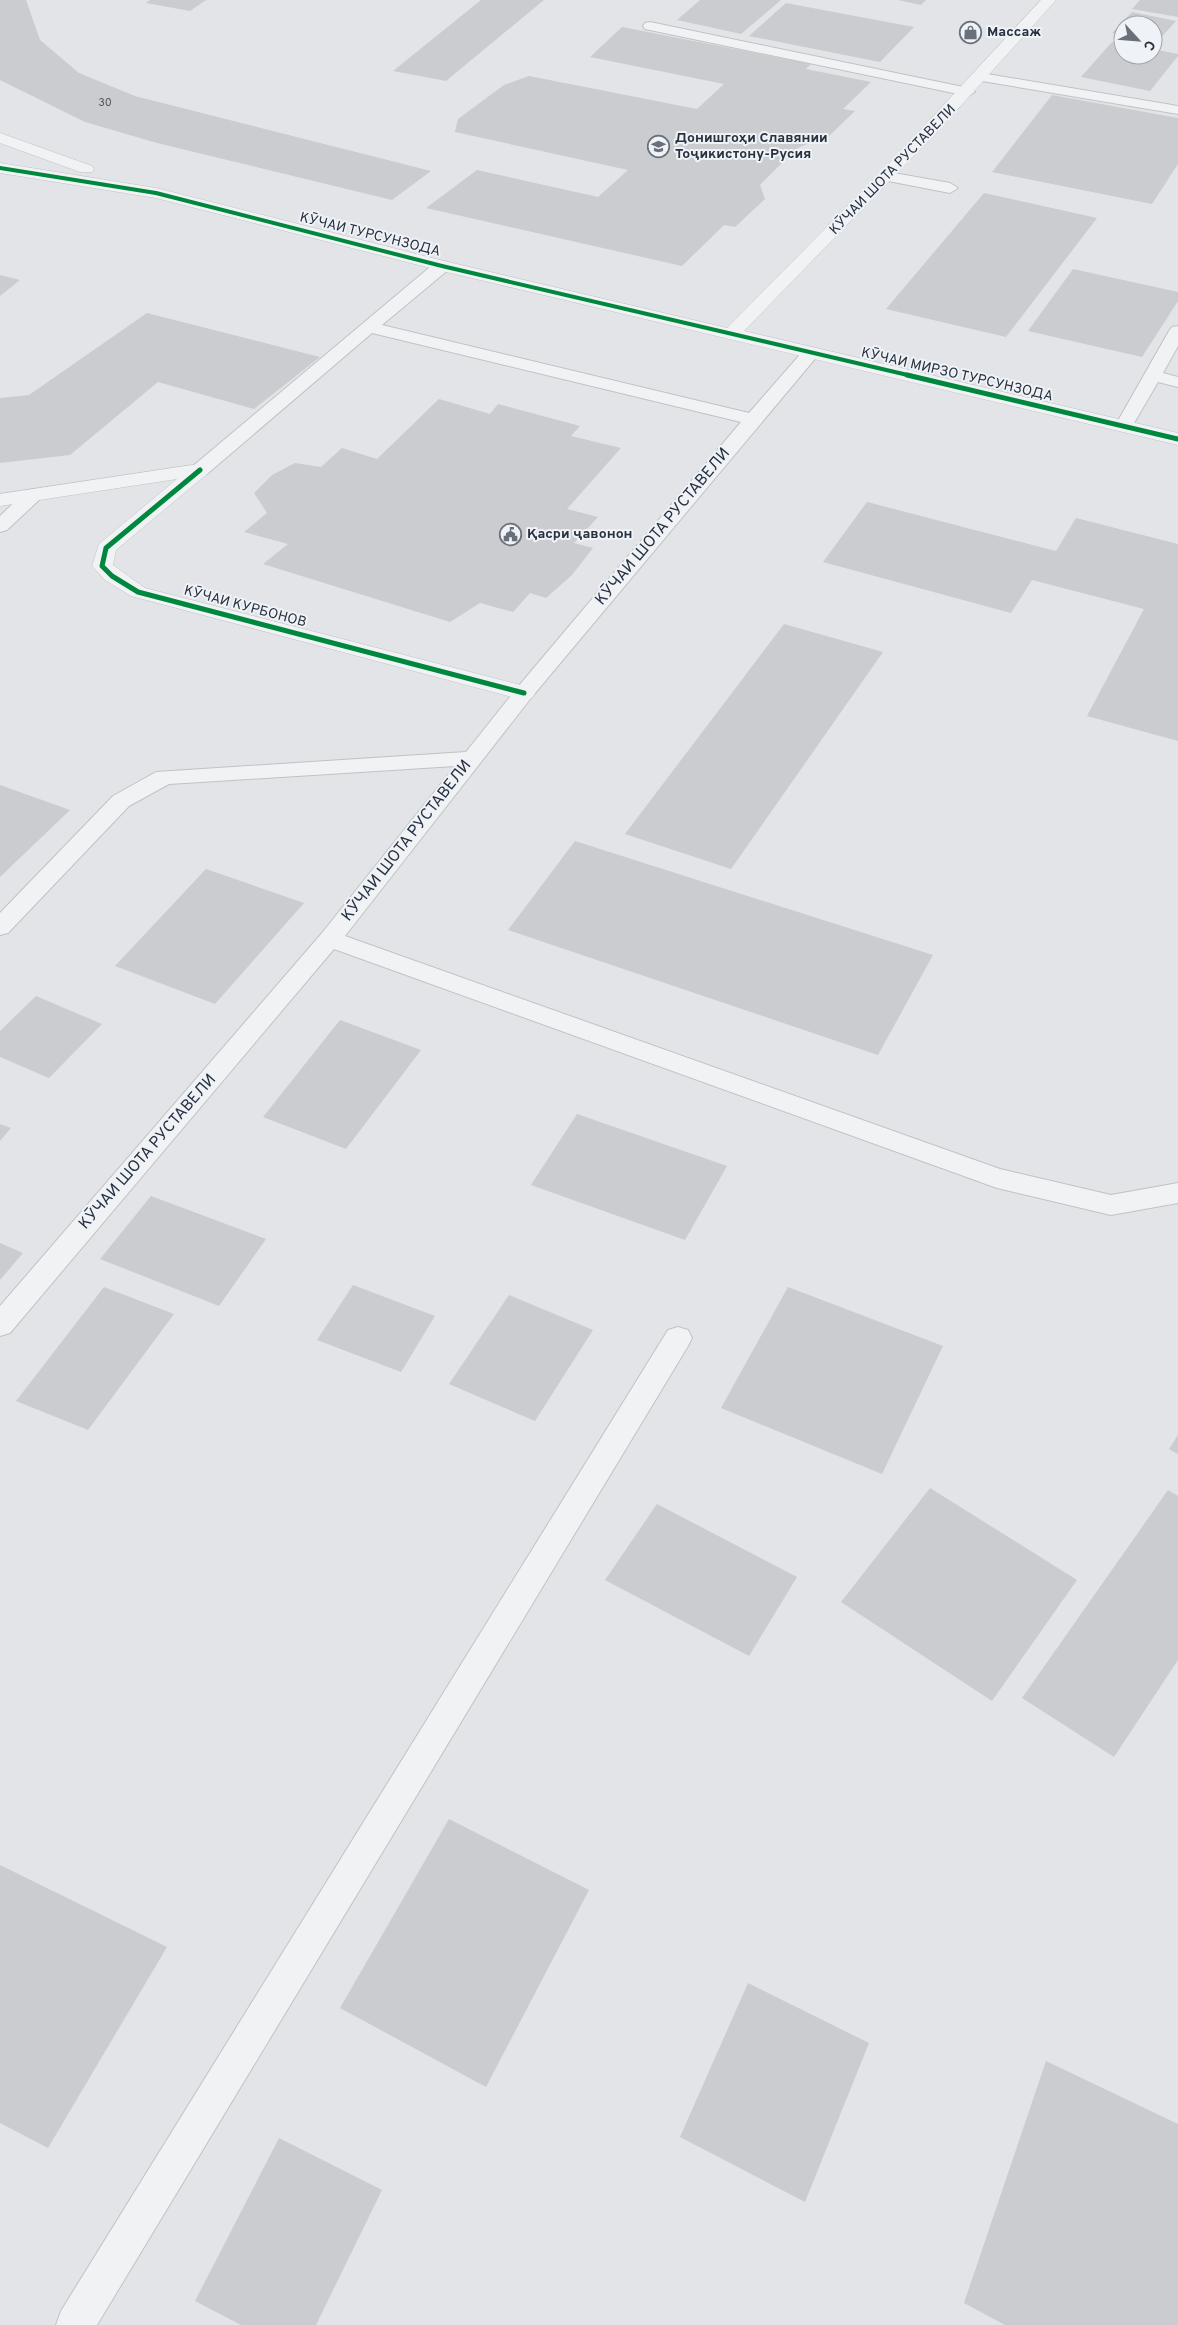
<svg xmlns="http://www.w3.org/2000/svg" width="1178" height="2325" font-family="Overpass,sans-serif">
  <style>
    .building { fill: #cacccf }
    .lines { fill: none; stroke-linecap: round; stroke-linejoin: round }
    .service-casing { stroke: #c0c2c5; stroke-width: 2 }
    .minor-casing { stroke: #c0c2c5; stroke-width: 1 }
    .tertiary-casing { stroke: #c0c2c5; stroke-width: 1 }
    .service { fill: #f1f2f4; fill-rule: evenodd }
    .minor { fill: #f1f2f4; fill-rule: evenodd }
    .tertiary { fill: #f1f2f4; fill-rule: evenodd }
    .cycleway-far1-casing { stroke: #eff2f6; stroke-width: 5.5 }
    .cycleway-casing { stroke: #eff2f6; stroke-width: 8 }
    .cycleway-far1 { stroke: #00873e; stroke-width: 4 }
    .cycleway { stroke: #00873e; stroke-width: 5 }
    .labels { text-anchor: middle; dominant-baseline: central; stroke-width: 4; stroke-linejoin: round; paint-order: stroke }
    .far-number-label { font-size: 11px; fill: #515864 }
    .far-poi-label { font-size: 14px; font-weight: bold; fill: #283140; stroke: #eff2f6; text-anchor: start }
    .far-street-label { font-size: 14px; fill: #283140; stroke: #eff2f6 }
    .street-label { font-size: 16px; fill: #283140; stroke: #eff2f6 }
  </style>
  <rect width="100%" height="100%" fill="#e2e4e7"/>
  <g class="building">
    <polygon points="0,0 26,0 40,40 79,73 135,96 431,171 392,200 157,143 85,122 0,80"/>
    <polygon points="150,0 206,0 190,11 146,3"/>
    <polygon points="481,0 544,0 446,81 393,71"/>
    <polygon points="700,0 781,0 741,34 677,20"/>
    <polygon points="898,0 926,0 921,5"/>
    <polygon points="1140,0 1178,0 1178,17 1132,9"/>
    <polygon points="786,3 914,27 880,62 749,36"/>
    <polygon points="1132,12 1176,21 1157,42 1153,41 1153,25 1123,25 1123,35 1112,33"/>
    <polygon points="622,27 811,64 806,69 871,82 843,109 855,111 826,139 820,138 796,149 760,185 765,199 735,227 724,225 682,266 426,208 477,170 598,197 628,170 455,132 458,119 504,85 529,76 697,109 724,84 590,57"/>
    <polygon points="1112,42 1123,44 1123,55 1153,55 1153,49 1178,54 1178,56 1150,91 1081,77"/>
    <polygon points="1052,95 1178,118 1178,164 1152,204 992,172"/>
    <polygon points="984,193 1097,218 1006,337 886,309"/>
    <polygon points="1073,269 1178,292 1178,301 1142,357 1028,331"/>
    <polygon points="0,275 20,280 0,296"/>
    <polygon points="147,313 320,357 254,409 158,382 70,455 0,463 0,398 29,395"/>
    <polygon points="439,399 490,414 498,404 580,426 571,436 621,448 567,509 598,517 574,543 593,548 572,575 546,598 530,593 513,612 480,603 450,622 263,564 288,544 244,532 267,513 254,493 272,475 295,463 321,467 342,448 377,459"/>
    <polygon points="867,502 1056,551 1076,518 1178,544 1178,741 1087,716 1144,609 1032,580 1011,613 823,562"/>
    <polygon points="784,624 883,652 731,869 625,834"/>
    <polygon points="0,785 70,810 0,877"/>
    <polygon points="575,841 933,955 878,1055 508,930"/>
    <polygon points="206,869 304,903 215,1004 115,966"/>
    <polygon points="36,996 102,1024 49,1078 0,1057 0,1031"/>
    <polygon points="340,1020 421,1050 346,1149 263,1117"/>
    <polygon points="577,1114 727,1166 685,1240 531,1185"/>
    <polygon points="0,1124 11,1128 0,1141"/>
    <polygon points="151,1196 266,1239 219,1306 100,1259"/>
    <polygon points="0,1243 23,1253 0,1280"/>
    <polygon points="353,1285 435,1316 401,1372 317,1340"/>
    <polygon points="104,1287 174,1314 88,1430 16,1401"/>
    <polygon points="788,1287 943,1346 882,1474 721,1408"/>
    <polygon points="509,1295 593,1330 535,1421 449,1384"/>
    <polygon points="1178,1435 1178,1454 1169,1449"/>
    <polygon points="930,1488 1077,1580 992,1701 841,1602"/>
    <polygon points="1168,1490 1178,1496 1178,1660 1114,1757 1022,1698"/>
    <polygon points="657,1504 797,1577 749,1656 605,1580"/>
    <polygon points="449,1819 589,1890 486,2087 340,2008"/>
    <polygon points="0,1865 167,1947 48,2148 0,2123"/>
    <polygon points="748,1983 869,2043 805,2202 680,2137"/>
    <polygon points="1046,2061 1178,2124 1178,2325 1005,2325 964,2303"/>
    <polygon points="279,2138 382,2190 316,2325 241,2325 195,2301"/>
  </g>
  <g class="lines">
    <defs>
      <g id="service">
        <polygon points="650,22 968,88 975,92 968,96 645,29 643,26 645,23"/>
        <polygon points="981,73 1178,106 1178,114 976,80 974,77 976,74"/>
        <polygon points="888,172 950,183 958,188 950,193 883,180 880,177 883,174"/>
        <polygon points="442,261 448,262 450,266 448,270 382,325 749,413 804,350 816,350 819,354 531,698 345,936 1000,1169 1111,1195 1178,1183 1178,1203 1111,1215 997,1188 334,949 10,1333 0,1336 0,1306 322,933 455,766 169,784 129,806 8,933 0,935 0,913 113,796 156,772 466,752 517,688 741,422 372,333 207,474 193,474 191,470 193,466 436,262"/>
        <polygon points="1178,326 1178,346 1163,373 1178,377 1178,387 1158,382 1130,430 1118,430 1115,426 1169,331 1172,327"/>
        <polygon points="33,489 40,491 42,495 40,499 7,530 0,532 0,516 26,491"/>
        <polygon points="678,1327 688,1330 692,1338 688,1346 97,2325 56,2325 61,2311 668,1330"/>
      </g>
      <polygon id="minor" points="199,464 207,466 210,470 207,474 116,550 113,565 145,588 532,688 535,693 532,698 524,700 516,698 131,596 105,580 92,566 99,544 177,479 0,506 0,494"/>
      <g id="tertiary">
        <polygon points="1041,0 1056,0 938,131 744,331 1178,433 1178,445 442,271 156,198 0,173 0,163 156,188 444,261 727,328 887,166"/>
        <polygon points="0,133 92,166 94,169 92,172 80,172 0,143"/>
      </g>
    </defs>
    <use href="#service" class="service-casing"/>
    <use href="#minor" class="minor-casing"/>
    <use href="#tertiary" class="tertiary-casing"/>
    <use href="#service" class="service"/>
    <use href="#minor" class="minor"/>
    <use href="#tertiary" class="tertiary"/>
    <defs>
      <polyline id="cycleway-far1" points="0,168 156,193 442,266 912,376"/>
      <g id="cycleway">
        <polyline points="907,375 1178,439"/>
        <polyline points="200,470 106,548 102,566 112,576 138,592 524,693"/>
      </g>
    </defs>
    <use href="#cycleway-far1" class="cycleway-far1-casing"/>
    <use href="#cycleway" class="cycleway-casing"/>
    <use href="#cycleway-far1" class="cycleway-far1"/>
    <use href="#cycleway" class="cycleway"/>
  </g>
  <defs>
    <symbol id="shop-ring" viewBox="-11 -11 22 22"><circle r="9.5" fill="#eff2f6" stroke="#69707a" stroke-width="1.5"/><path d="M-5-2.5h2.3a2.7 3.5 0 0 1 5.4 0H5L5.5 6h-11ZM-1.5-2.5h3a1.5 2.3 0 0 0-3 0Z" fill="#69707a"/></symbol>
    <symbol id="university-ring" viewBox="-11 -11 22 22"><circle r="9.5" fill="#eff2f6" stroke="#69707a" stroke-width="1.5"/><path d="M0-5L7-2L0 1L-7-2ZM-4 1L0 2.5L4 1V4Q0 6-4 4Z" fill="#69707a"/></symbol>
    <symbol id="civic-ring" viewBox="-11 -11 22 22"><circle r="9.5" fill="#eff2f6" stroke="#69707a" stroke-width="1.5"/><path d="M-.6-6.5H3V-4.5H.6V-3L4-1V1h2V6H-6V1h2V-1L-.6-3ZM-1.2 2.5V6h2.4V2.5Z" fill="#69707a"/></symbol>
  </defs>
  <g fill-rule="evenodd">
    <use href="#shop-ring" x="958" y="20" width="25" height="25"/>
    <use href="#university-ring" x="646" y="134" width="25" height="25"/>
    <use href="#civic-ring" x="498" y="522" width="25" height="25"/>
  </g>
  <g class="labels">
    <g class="far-number-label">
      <text x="105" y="103">30</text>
    </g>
    <g class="far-poi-label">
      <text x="987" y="32">Массаж</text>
      <text x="675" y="138">Донишгоҳи Славянии<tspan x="675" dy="16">Тоҷикистону-Русия</tspan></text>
      <text x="527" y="534">Қасри ҷавонон</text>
    </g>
    <g class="far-street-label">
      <text transform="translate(893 170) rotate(-46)">КӮЧАИ ШОТА РУСТАВЕЛИ</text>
      <text transform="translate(370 235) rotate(14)">КӮЧАИ ТУРСУНЗОДА</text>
      <text transform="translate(957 375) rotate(13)">КӮЧАИ МИРЗО ТУРСУНЗОДА</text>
      <text transform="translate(245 607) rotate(15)">КӮЧАИ КУРБОНОВ</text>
    </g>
    <g class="street-label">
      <text transform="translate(663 527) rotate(-50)">КӮЧАИ ШОТА РУСТАВЕЛИ</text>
      <text transform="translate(407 841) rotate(-52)">КӮЧАИ ШОТА РУСТАВЕЛИ</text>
      <text transform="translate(148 1152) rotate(-49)">КӮЧАИ ШОТА РУСТАВЕЛИ</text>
    </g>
  </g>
  <g transform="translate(1138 40) rotate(116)"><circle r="24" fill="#eff2f6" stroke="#9fa5ad"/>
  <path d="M0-4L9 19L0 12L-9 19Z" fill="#69707a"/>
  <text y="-8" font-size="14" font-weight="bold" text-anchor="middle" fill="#283140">С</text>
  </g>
</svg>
